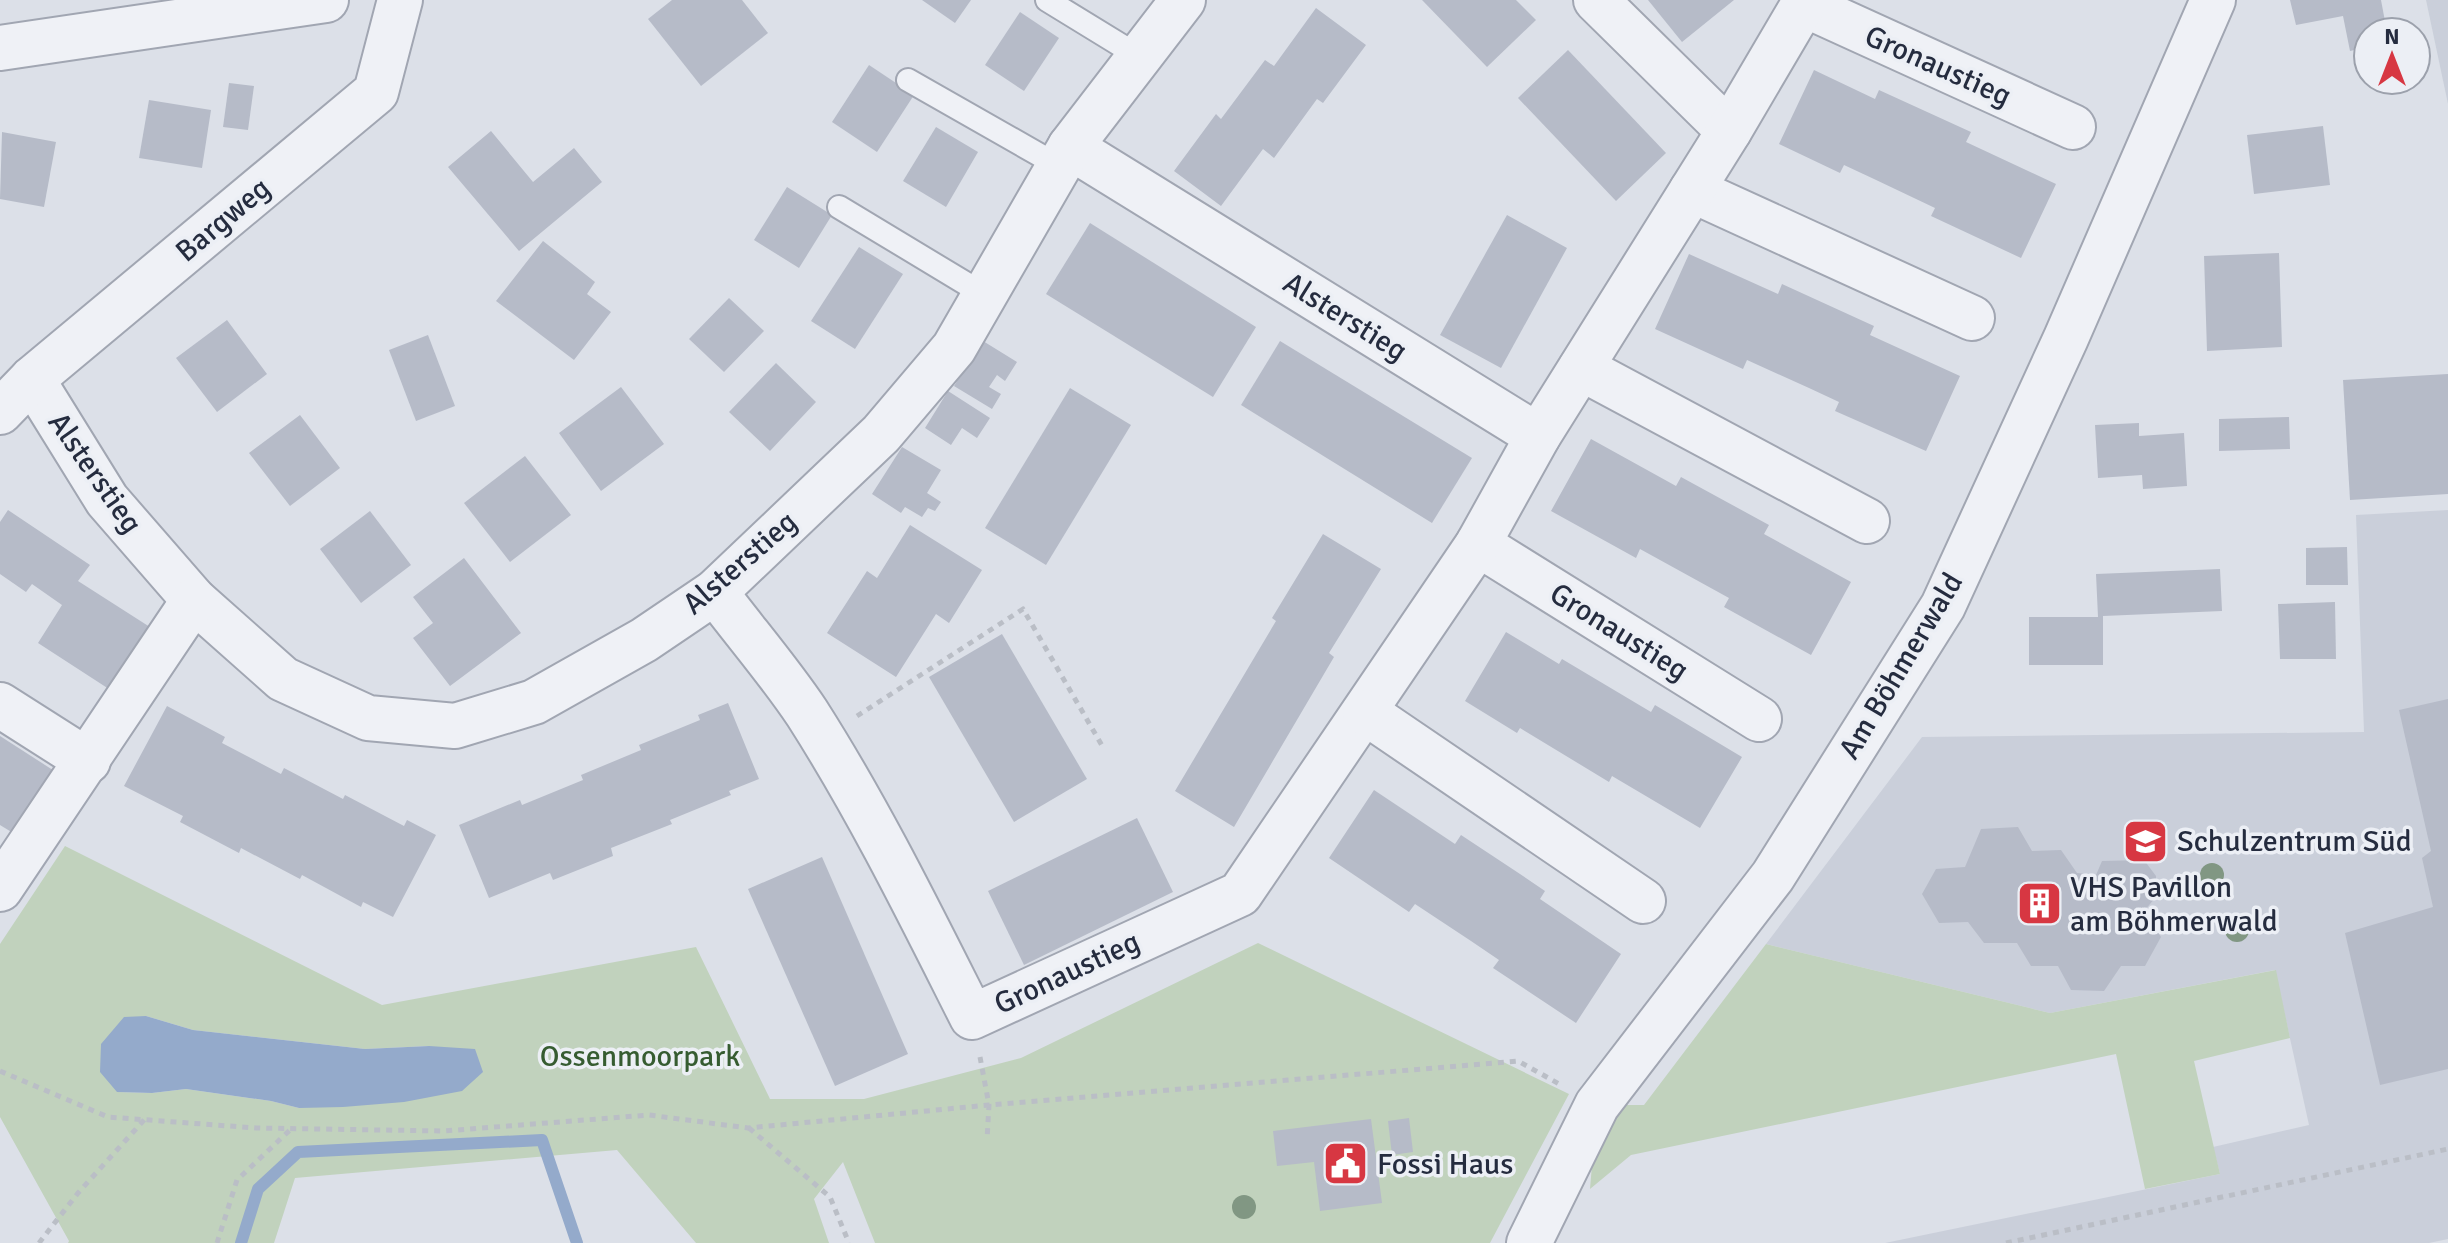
<svg xmlns="http://www.w3.org/2000/svg" width="2448" height="1243" font-family="Signika,sans-serif">
  <style>
    .built { fill: #cacfda }
    .green { fill: #c1d2bd; fill-rule: evenodd }
    .water { fill: #94aacb }
    .lines { fill: none; stroke-linecap: round; stroke-linejoin: round }
    .stream { stroke: #94aacb; stroke-width: 12 }
    .building { fill: #b6bbc8 }
    .lane-casing { stroke: #a1a6b2; stroke-width: 26 }
    .street-casing { stroke: #a1a6b2; stroke-width: 48 }
    .path { stroke: #babec6; stroke-width: 5; stroke-dasharray: 6 6; stroke-linecap: butt }
    .lane { stroke: #eff1f6; stroke-width: 22 }
    .street { stroke: #eff1f6; stroke-width: 44 }
    .tree { fill: #819783 }
    .labels { text-anchor: middle; dominant-baseline: central; stroke-width: 7; stroke-linejoin: round; paint-order: stroke }
    .street-label { font-size: 30px; fill: #252c3f; stroke: #eceff5 }
    .poi-label { font-size: 30px; fill: #252c3f; stroke: #eceff5; text-anchor: start }
    .park-label { font-size: 30px; fill: #365c31; stroke: #eceff5 }
  </style>
  <rect width="100%" height="100%" fill="#dce0e8"/>
  <g class="built">
    <polygon points="2426,0 2448,0 2448,104"/>
    <polygon points="2448,510 2448,1239 2429,1243 1885,1243 2220,1174 2213,1147 2309,1125 2275,970 2050,1013 1766,944 1922,737 2364,732 2356,515"/>
  </g>
  <g class="green">
    <path d="M65 846 382 1005 696 947 770 1099H864L1021 1058 1258 943 1569 1094 1490 1243H875L843 1162 814 1199 829 1243H696L617 1150 295 1178 274 1243H68L69 1241 0 1117V944ZM146 1016 193 1030 365 1049 429 1046 299 1108 271 1101 186 1089 152 1093 118 1092Z"/>
    <polygon points="1766,944 2050,1013 2276,970 2290,1038 2194,1061 2220,1174 2145,1189 2116,1054 1631,1155 1590,1189 1597,1105 1644,1105"/>
  </g>
  <polygon class="water" points="146,1016 193,1030 365,1049 429,1046 475,1049 483,1072 462,1091 404,1102 343,1107 299,1108 271,1101 186,1089 152,1093 117,1092 100,1072 101,1044 124,1017"/>
  <g class="lines">
    <polyline class="stream" points="241,1243 258,1189 298,1152 542,1140 577,1243"/>
  </g>
  <g class="building">
    <polygon points="672,0 742,0 768,33 701,86 648,19"/>
    <polygon points="922,0 971,0 955,23"/>
    <polygon points="1422,0 1516,0 1536,20 1487,67"/>
    <polygon points="1648,0 1734,0 1682,42"/>
    <polygon points="2290,0 2381,0 2387,32 2368,32 2368,47 2350,51 2343,16 2296,25"/>
    <polygon points="1316,8 1366,45 1323,103 1317,99 1274,158 1263,149 1221,206 1174,171 1216,114 1221,119 1265,60 1274,66"/>
    <polygon points="1020,12 1059,38 1024,91 985,65"/>
    <polygon points="1568,50 1666,153 1616,201 1518,98"/>
    <polygon points="869,65 914,95 877,152 832,122"/>
    <polygon points="1814,70 1875,99 1879,90 1971,132 1966,142 2056,184 2021,258 1931,216 1935,208 1874,179 1844,165 1840,173 1779,144"/>
    <polygon points="229,83 254,86 248,130 223,127"/>
    <polygon points="149,100 211,110 202,168 139,158"/>
    <polygon points="2323,126 2330,185 2254,194 2247,135"/>
    <polygon points="936,127 978,152 946,207 903,181"/>
    <polygon points="491,131 533,182 574,148 602,182 519,251 448,167"/>
    <polygon points="2,132 56,142 44,207 0,199"/>
    <polygon points="787,187 832,215 799,268 754,240"/>
    <polygon points="1507,215 1567,248 1501,368 1440,335"/>
    <polygon points="1090,223 1256,327 1213,397 1046,294"/>
    <polygon points="543,241 595,282 587,294 611,312 574,360 496,301"/>
    <polygon points="859,247 903,274 855,349 811,321"/>
    <polygon points="2279,253 2282,347 2207,351 2204,256"/>
    <polygon points="1689,254 1778,294 1782,284 1874,326 1870,335 1960,376 1926,451 1835,411 1839,402 1809,388 1747,360 1743,369 1655,329"/>
    <polygon points="729,298 764,331 724,372 689,339"/>
    <polygon points="227,320 267,374 217,412 176,358"/>
    <polygon points="428,335 455,406 416,421 389,350"/>
    <polygon points="983,341 1017,362 1005,381 997,375 989,387 1001,394 992,409 954,386"/>
    <polygon points="1280,341 1472,458 1432,523 1241,405"/>
    <polygon points="776,363 816,402 770,451 729,412"/>
    <polygon points="2448,374 2448,494 2350,500 2343,380"/>
    <polygon points="621,387 664,444 601,491 559,433"/>
    <polygon points="1070,388 1131,425 1046,565 985,528"/>
    <polygon points="948,391 990,418 977,438 962,428 951,445 925,428"/>
    <polygon points="300,415 340,468 290,506 249,453"/>
    <polygon points="2289,417 2290,449 2219,451 2219,419"/>
    <polygon points="2139,423 2139,436 2184,433 2187,486 2143,489 2142,475 2098,478 2095,425"/>
    <polygon points="1591,439 1676,486 1681,477 1769,525 1764,534 1851,582 1811,655 1724,607 1729,598 1640,549 1636,558 1551,511"/>
    <polygon points="902,447 941,470 927,493 941,502 935,511 928,508 922,517 905,507 901,513 872,494"/>
    <polygon points="525,456 571,515 510,562 464,503"/>
    <polygon points="8,510 90,565 78,581 153,629 112,691 38,643 62,605 32,584 26,592 0,574 0,522"/>
    <polygon points="370,511 411,565 361,603 320,549"/>
    <polygon points="910,525 982,570 949,623 936,614 896,677 827,633 867,571 877,578"/>
    <polygon points="1323,534 1381,569 1329,653 1334,657 1234,827 1175,791 1276,621 1272,618"/>
    <polygon points="2347,547 2348,585 2306,585 2306,548"/>
    <polygon points="464,558 521,633 450,686 413,638 433,623 413,597"/>
    <polygon points="2220,569 2222,611 2103,616 2103,665 2029,665 2029,617 2098,617 2096,574"/>
    <polygon points="2335,602 2336,659 2280,659 2278,604"/>
    <polygon points="1506,632 1559,664 1562,659 1651,712 1655,705 1742,757 1700,828 1612,776 1609,782 1520,728 1517,733 1465,701"/>
    <polygon points="1002,634 1087,779 1014,822 929,677"/>
    <polygon points="2448,699 2448,1069 2380,1085 2345,933 2433,907 2422,858 2431,851 2399,710"/>
    <polygon points="728,703 759,779 729,791 731,795 670,820 672,824 611,848 613,856 553,880 550,873 489,898 459,825 520,800 522,805 583,780 581,775 641,750 639,745 700,720 698,715"/>
    <polygon points="167,706 225,737 222,743 281,774 284,768 343,799 345,795 404,826 407,820 436,835 393,917 363,902 361,907 302,875 300,879 241,848 239,853 180,822 183,816 124,786"/>
    <polygon points="0,736 59,774 18,836 0,825"/>
    <polygon points="1374,790 1455,844 1461,835 1517,872 1545,891 1540,899 1621,954 1576,1023 1493,968 1499,960 1471,941 1415,904 1409,912 1329,858"/>
    <polygon points="1137,818 1173,892 1024,965 988,891"/>
    <polygon points="2018,827 2032,851 2061,850 2077,873 2096,875 2102,861 2144,860 2156,876 2156,897 2144,911 2161,937 2145,966 2121,966 2104,991 2071,990 2058,966 2031,966 2017,943 1984,943 1968,922 1939,923 1922,894 1936,869 1965,867 1981,829"/>
    <polygon points="822,857 908,1054 835,1086 748,889"/>
    <polygon points="1409,1118 1413,1152 1392,1155 1388,1121"/>
    <polygon points="1371,1119 1382,1203 1320,1211 1314,1162 1277,1166 1273,1131"/>
  </g>
  <g class="lines">
    <defs>
      <g id="lane">
        <polyline points="1047,0 1140,57"/>
        <polyline points="908,80 1059,166"/>
        <polyline points="839,207 985,295"/>
      </g>
      <g id="street">
        <polyline points="1596,0 1729,131"/>
        <polyline points="1803,4 2073,127"/>
        <polyline points="0,48 326,0"/>
        <polyline points="1070,147 1538,436"/>
        <polyline points="1692,190 1972,318"/>
        <polyline points="1581,368 1867,521"/>
        <polyline points="32,379 107,500 194,600 283,679 368,718 455,726 534,702 644,640 715,592 881,434 954,348 1070,147 1183,0"/>
        <polyline points="0,412 32,379 376,92 400,0"/>
        <polyline points="1478,544 1759,719"/>
        <path d="M715 592C745 632 779 671 807 713 869 810 920 914 972 1017L1240 894 1478 544 1538 436 1729 131 1806 0"/>
        <polyline points="0,705 88,761"/>
        <polyline points="1365,712 1643,901"/>
        <polyline points="0,889 194,600"/>
        <polyline points="1529,1243 1597,1105 1773,876 1943,606 2066,338 2213,0"/>
      </g>
    </defs>
    <use href="#lane" class="lane-casing"/>
    <use href="#street" class="street-casing"/>
    <g class="path">
      <polyline points="857,716 1023,609 1104,749"/>
      <polyline points="980,1057 989,1105 987,1140"/>
      <polyline points="0,1071 108,1117 256,1128 444,1131 649,1115 748,1128 989,1105 1518,1061 1561,1085"/>
      <polyline points="749,1128 830,1197 849,1243"/>
      <polyline points="39,1243 78,1193 145,1119"/>
      <polyline points="217,1243 237,1180 290,1130"/>
      <polyline points="2006,1243 2448,1149"/>
    </g>
    <use href="#lane" class="lane"/>
    <use href="#street" class="street"/>
  </g>
  <g class="tree">
    <circle cx="2212" cy="875" r="12"/>
    <circle cx="2237" cy="930" r="12"/>
    <circle cx="1244" cy="1207" r="12"/>
  </g>
  <defs>
    <symbol id="school-square" viewBox="-11 -11 22 22"><rect x="-9" y="-9" width="18" height="18" rx="4" fill="#d73742" stroke="#eceff5"/><path d="M0-5L7-2L0 1L-7-2ZM-4 1L0 2.5L4 1V4Q0 6-4 4Z" fill="#fff"/></symbol>
    <symbol id="building-square" viewBox="-11 -11 22 22"><rect x="-9" y="-9" width="18" height="18" rx="4" fill="#d73742" stroke="#eceff5"/><path d="M-4-6H4V6H1V3H-1V6H-4ZM-2.5-4.3h1.7v1.8h-1.7ZM.8-4.3h1.7v1.8H.8ZM-2.5-1h1.7V.8h-1.7ZM.8-1h1.7V.8H.8Z" fill="#fff"/></symbol>
    <symbol id="civic-square" viewBox="-11 -11 22 22"><rect x="-9" y="-9" width="18" height="18" rx="4" fill="#d73742" stroke="#eceff5"/><path d="M-.6-6.5H3V-4.5H.6V-3L4-1V1h2V6H-6V1h2V-1L-.6-3ZM-1.2 2.5V6h2.4V2.5Z" fill="#fff"/></symbol>
  </defs>
  <g fill-rule="evenodd">
    <use href="#school-square" x="2120" y="816" width="51" height="51"/>
    <use href="#building-square" x="2014" y="878" width="51" height="51"/>
    <use href="#civic-square" x="1320" y="1138" width="51" height="51"/>
  </g>
  <g class="labels">
    <g class="street-label">
      <text transform="translate(1938 66) rotate(24)">Gronaustieg</text>
      <text transform="translate(223 220) rotate(-40)">Bargweg</text>
      <text transform="translate(1345 317) rotate(32)">Alsterstieg</text>
      <text transform="translate(95 473) rotate(55)">Alsterstieg</text>
      <text transform="translate(740 563) rotate(-41)">Alsterstieg</text>
      <text transform="translate(1619 632) rotate(32)">Gronaustieg</text>
      <text transform="translate(1901 666) rotate(-59)">Am Böhmerwald</text>
      <text transform="translate(1067 973) rotate(-25)">Gronaustieg</text>
    </g>
    <g class="poi-label">
      <text x="2177" y="841">Schulzentrum Süd</text>
      <text x="2070" y="887">VHS Pavillon<tspan x="2070" dy="34">am Böhmerwald</tspan></text>
      <text x="1377" y="1164">Fossi Haus</text>
    </g>
    <g class="park-label">
      <text x="640" y="1056">Ossenmoorpark</text>
    </g>
  </g>
  <g transform="translate(2392 56)"><circle r="38" fill="#eceff5" stroke="#9ca1ac" stroke-width="2"/>
  <path d="M0-6L14 30L0 20L-14 30Z" fill="#d73742"/>
  <text y="-12" font-size="22" font-weight="bold" text-anchor="middle" fill="#252c3f">N</text>
  </g>
</svg>
